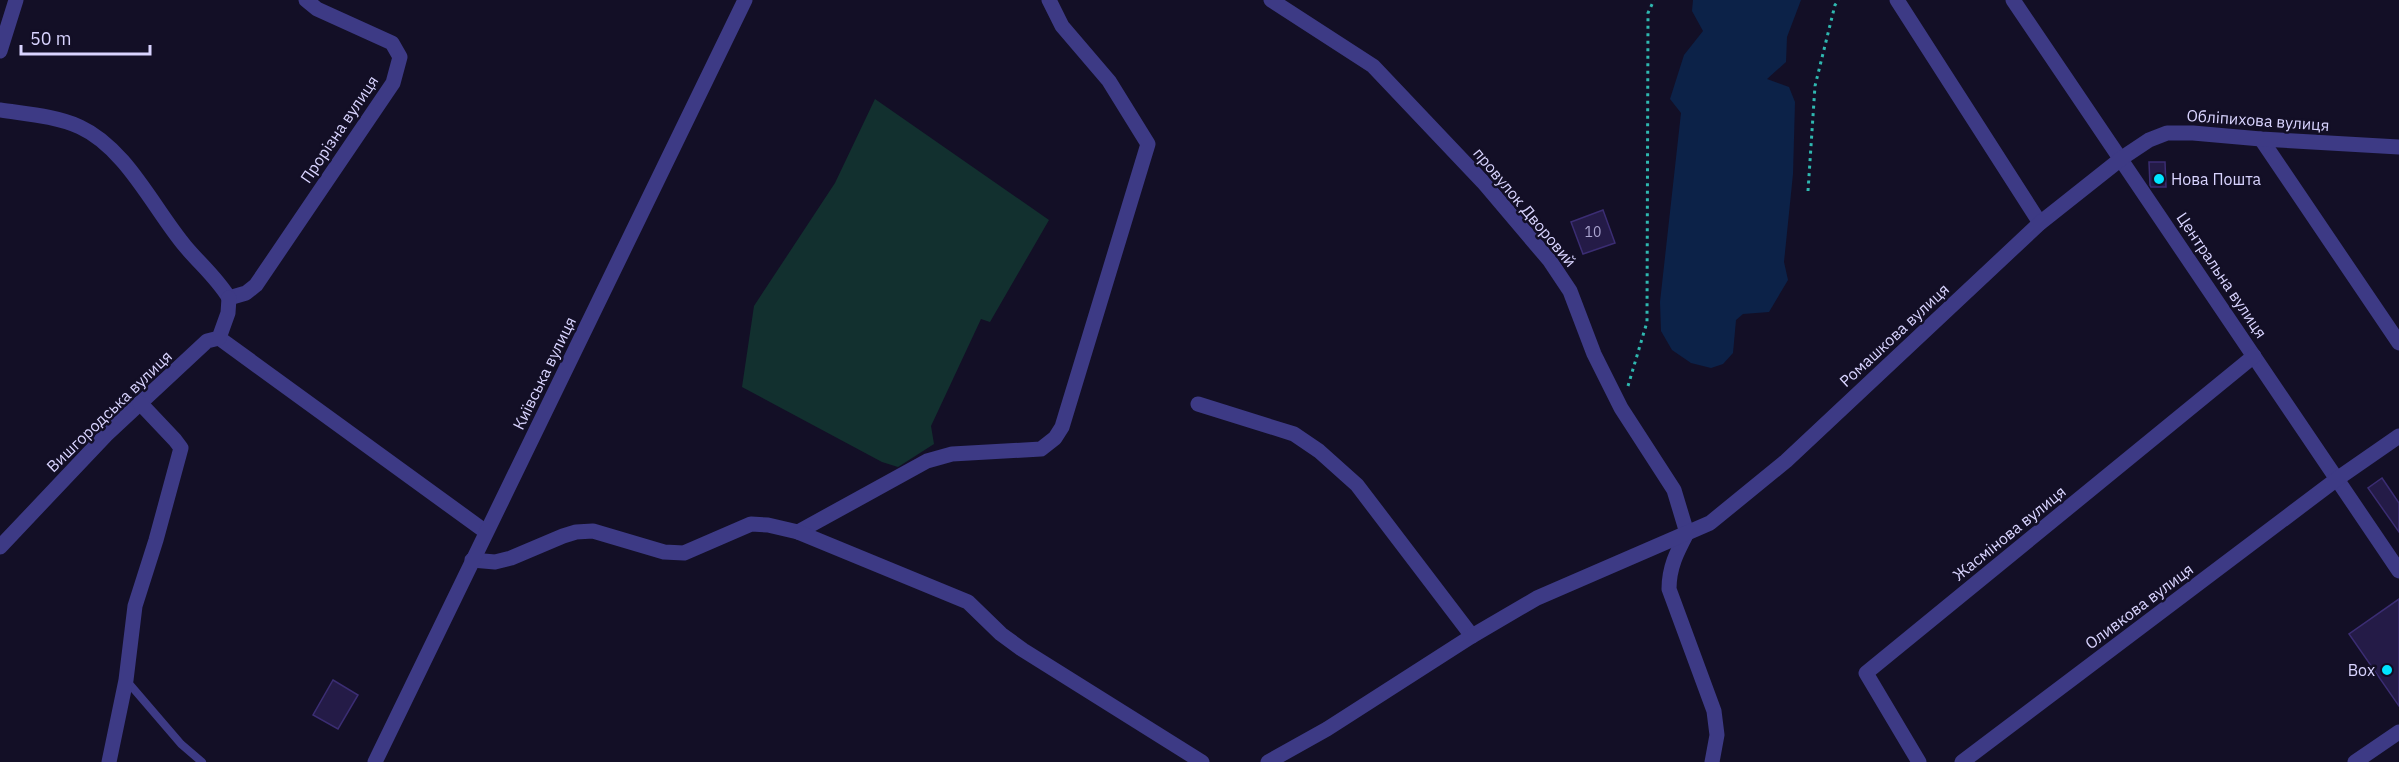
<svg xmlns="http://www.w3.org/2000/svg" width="2399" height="762" font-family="'IBM Plex Sans',sans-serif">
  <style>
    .green { fill: #12302f }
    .water { fill: #0c2248 }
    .building { fill: #241b47; stroke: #3b2d73; stroke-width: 1.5 }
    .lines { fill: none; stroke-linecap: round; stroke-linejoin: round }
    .path { stroke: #2fb8b0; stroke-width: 3; stroke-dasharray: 3 4.5; stroke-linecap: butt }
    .service { stroke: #3d3a85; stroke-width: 8 }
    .minor { stroke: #3d3a85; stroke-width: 15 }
    .tertiary { stroke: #3d3a85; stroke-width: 15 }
    .poi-dot { fill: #00e5ff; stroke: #130f26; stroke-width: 2 }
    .labels { text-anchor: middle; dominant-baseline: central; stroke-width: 5; stroke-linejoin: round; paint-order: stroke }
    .number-label { font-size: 14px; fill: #aca6d1 }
    .street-label { font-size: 16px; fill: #d9d4ff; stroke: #130f26 }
    .poi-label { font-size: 16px; fill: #d9d4ff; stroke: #130f26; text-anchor: start }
  </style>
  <rect width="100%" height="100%" fill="#130f26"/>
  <polygon class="green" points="875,99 1049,220 990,322 981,319 931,426 934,444 898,467 882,462 742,387 754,306 835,183"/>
  <polygon class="water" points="1693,0 1801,0 1787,37 1786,62 1767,79 1789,87 1795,102 1793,174 1784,262 1788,280 1769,312 1743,314 1736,320 1733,353 1723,364 1711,368 1691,363 1672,350 1661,331 1660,302 1681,113 1670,99 1684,55 1703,31 1692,11"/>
  <g class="building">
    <polygon points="2149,162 2165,162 2166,187 2151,187 2150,185"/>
    <polygon points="1603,210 1615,243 1583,254 1571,222"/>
    <polygon points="2382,478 2399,503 2399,532 2368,488"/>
    <polygon points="2399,599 2399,706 2349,634"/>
    <polygon points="333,680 358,695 338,729 313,715"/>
  </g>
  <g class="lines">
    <g class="path">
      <polyline points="1808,191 1815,86 1835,5 1839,0"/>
      <polyline points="1628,386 1647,322 1648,13 1654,0"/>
    </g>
    <polyline class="service" points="126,680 181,744 202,762"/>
    <g class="minor">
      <polyline points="1271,0 1373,66 1483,182 1550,261 1570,291 1594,354 1621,408 1674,490 1687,533"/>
      <polyline points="1897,0 2040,223"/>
      <polyline points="2013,0 2399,571"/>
      <polyline points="0,51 16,0"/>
      <path d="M0 110C26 114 56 116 80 127 126 148 154 209 185 246 200 264 217 278 229 298"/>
      <polyline points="2261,139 2399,343"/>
      <polyline points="229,298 246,293 256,285 393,83 400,57 392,43 317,9 306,0"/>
      <polyline points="219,338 486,532"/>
      <polyline points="1198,404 1294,434 1319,451 1357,485 1472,636"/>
      <polyline points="798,532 927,461 952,454 1041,449 1055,438 1062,427 1148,144 1109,81 1062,26 1049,0"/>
      <path d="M1687 533C1677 552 1669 567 1669 589L1714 711 1717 735 1712 762"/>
      <polyline points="0,547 106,435 207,341 219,338 228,313 229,298"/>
      <polyline points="472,560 495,562 511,558 563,536 576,532 593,531 664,552 684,553 751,524 768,525 798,532 968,602 1001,634 1023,650 1202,762"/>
      <polyline points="109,762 126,680 135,606 156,540 181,448 175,440 140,403"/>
      <polyline points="1268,762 1327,729 1472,636 1537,598 1710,523 1786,461 2040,223 2122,158 2149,140 2167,133 2193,133 2261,139 2399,147"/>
      <polyline points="1919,762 1866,673 2254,356"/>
      <polyline points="1962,762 2337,479 2399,436"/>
      <polyline points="2355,762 2399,732"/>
    </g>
    <polyline class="tertiary" points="375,762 745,0"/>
  </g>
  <g class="poi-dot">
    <circle cx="2159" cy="179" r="6"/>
    <circle cx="2387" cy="670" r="6"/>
  </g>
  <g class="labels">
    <g class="number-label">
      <text x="1593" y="232">10</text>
    </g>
    <g class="street-label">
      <text transform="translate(2258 120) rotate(4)">Обліпихова вулиця</text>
      <text transform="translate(339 129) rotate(-56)">Прорізна вулиця</text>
      <text transform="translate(1525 207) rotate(50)">провулок Дворовий</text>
      <text transform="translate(2222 275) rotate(56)">Центральна вулиця</text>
      <text transform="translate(1894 335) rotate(-43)">Ромашкова вулиця</text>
      <text transform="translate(544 373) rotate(-64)">Київська вулиця</text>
      <text transform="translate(109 411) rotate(-44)">Вишгородська вулиця</text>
      <text transform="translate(2009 533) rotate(-39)">Жасмінова вулиця</text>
      <text transform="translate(2139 606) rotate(-37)">Оливкова вулиця</text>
    </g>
    <g class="poi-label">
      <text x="2171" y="179">Нова Пошта</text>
      <text x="2375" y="670" text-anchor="end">Box</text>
    </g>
  </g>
  <path d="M21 45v9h129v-9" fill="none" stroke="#d9d4ff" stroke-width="3"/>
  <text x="30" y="45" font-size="18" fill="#d9d4ff" stroke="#130f26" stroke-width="4.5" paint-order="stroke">50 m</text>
</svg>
